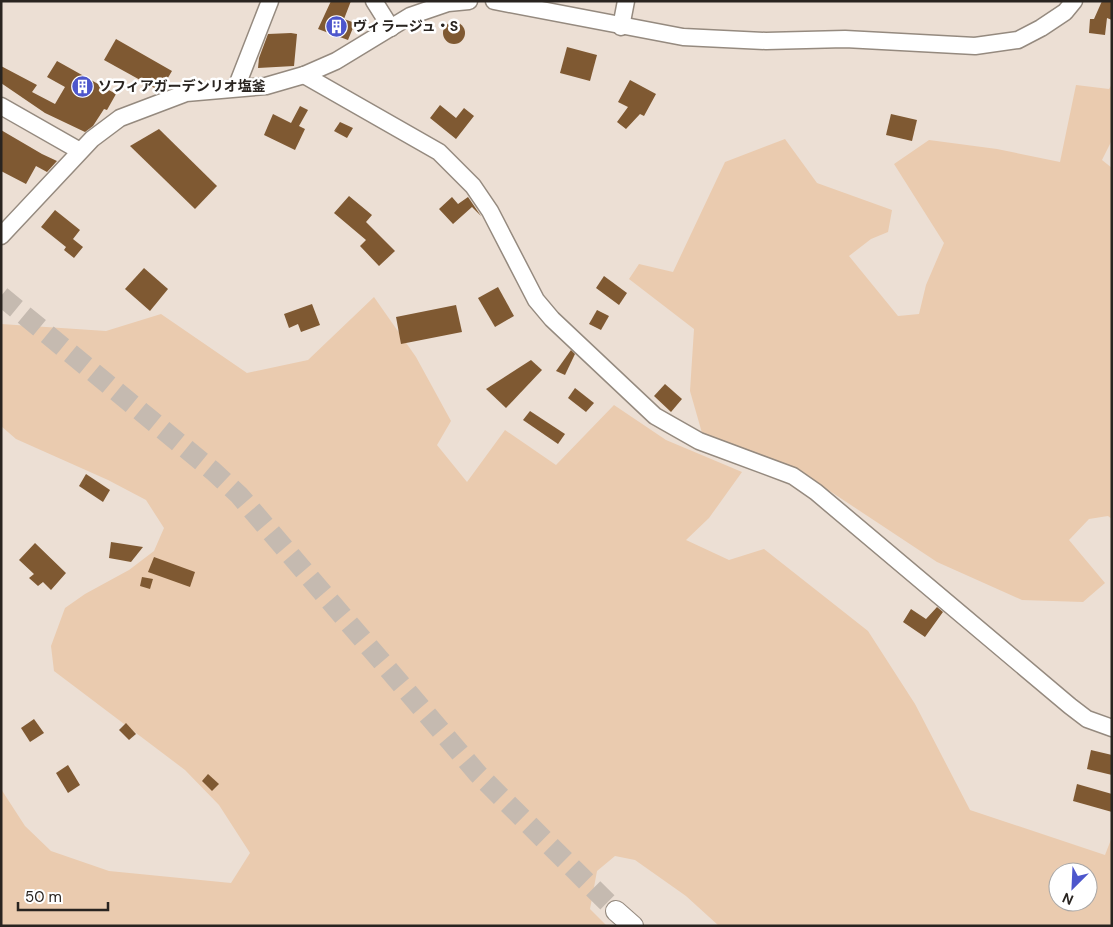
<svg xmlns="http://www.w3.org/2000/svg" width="1113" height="927" font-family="'DM Sans','Noto Sans JP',sans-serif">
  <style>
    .green { fill: #eacbaf; fill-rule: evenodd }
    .building { fill: #7f5932 }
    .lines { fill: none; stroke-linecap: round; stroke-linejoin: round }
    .major-tunnel { stroke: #c5bab0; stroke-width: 20; stroke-dasharray: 20 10; stroke-linecap: butt }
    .minor-casing { stroke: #958a7f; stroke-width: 19 }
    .major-casing { stroke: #958a7f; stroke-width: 22 }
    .minor { stroke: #fff; stroke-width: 16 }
    .major { stroke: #fff; stroke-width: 20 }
    .labels { text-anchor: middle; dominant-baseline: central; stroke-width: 5; stroke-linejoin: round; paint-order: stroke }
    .poi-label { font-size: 14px; font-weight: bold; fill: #292420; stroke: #fff; text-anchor: start }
  </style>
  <rect width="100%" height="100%" fill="#ecdfd4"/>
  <g class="green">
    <polygon points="1112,84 1112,140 1102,160 1112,168 1112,519 1108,516 1089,519 1069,540 1105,583 1083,602 1022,600 937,562 795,468 702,433 690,391 694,329 629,279 639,264 673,272 725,162 785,139 817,183 892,210 888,232 871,239 849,256 898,316 919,314 926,285 944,243 894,164 929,140 997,149 1060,162 1076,85 1109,89"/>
    <path d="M374 297 416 357 451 421 437 445 467 482 505 430 556 465 614 405 666 440 742 472 709 518 686 540 729 560 764 549 868 631 915 704 970 810 1105 855 1112 837V926H719L686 896 635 860 615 856 597 871 590 909 607 926H1V789L25 826 51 851 109 871 231 883 250 853 219 805 185 770 54 671 51 646 65 608 85 594 129 570 154 551 164 528 146 500 108 480 16 439 1 426V324L106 331 161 314 247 373 308 360ZM1058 872H1088V902H1058Z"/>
  </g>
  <g class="building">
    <polygon points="331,1 351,1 344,19 355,23 348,40 318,29"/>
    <polygon points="1102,1 1112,1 1112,20 1107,18 1105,35 1089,33 1090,19 1094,19"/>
    <circle cx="454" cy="33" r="11"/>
    <polygon points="291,33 297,34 294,66 258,68 259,58 268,34"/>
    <polygon points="116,39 172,71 160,91 104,60"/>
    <polygon points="567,47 597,55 590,81 560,73"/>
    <polygon points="57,61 116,94 107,110 104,109 93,126 85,132 45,113 1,83 1,66 37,85 32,92 55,104 65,87 47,77"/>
    <polygon points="630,80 656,94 644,116 640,114 626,129 617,122 628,107 618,102"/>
    <polygon points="440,105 456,118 464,108 474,116 456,139 430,118"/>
    <polygon points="300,106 308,110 299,126 305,129 295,150 264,135 273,114 291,123"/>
    <polygon points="891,114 917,120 912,141 886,135"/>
    <polygon points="340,122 353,128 347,138 334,131"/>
    <polygon points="159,129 217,186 195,209 130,146"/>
    <polygon points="1,130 42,154 57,161 47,172 36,166 26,184 1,171"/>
    <polygon points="349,196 372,215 366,222 395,251 379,266 360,246 366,240 334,213"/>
    <polygon points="452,197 458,204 468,197 481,216 472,207 453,224 439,209"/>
    <polygon points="55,210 80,230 73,239 83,247 74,258 64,250 66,247 41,227"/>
    <polygon points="144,268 168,289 150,311 125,289"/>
    <polygon points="604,276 627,293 619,305 596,288"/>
    <polygon points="498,287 514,316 495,327 478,298"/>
    <polygon points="312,304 320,325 301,332 298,324 289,328 284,314"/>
    <polygon points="456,305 462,332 401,344 396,317"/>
    <polygon points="597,310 609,316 601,330 589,324"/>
    <polygon points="571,350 575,354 565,375 556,371"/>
    <polygon points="531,360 542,370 506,408 486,389"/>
    <polygon points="665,384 682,399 671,412 654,396"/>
    <polygon points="575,388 594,403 586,412 568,398"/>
    <polygon points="530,411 565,434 558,444 523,420"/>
    <polygon points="86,474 110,490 103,502 79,486"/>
    <polygon points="111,542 143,547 131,562 109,558"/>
    <polygon points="35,543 66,573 51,590 43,582 38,586 29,578 34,574 19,560"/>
    <polygon points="154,557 195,572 190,587 148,572"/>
    <polygon points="142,577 153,579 150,589 140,586"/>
    <polygon points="937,607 943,612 925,637 903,622 911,609 926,619"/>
    <polygon points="34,719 44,733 30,742 21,728"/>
    <polygon points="126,723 136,734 129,740 119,730"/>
    <polygon points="1091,750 1112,755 1112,775 1087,769"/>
    <polygon points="68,765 80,785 68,793 56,773"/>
    <polygon points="208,774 219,784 212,791 202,781"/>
    <polygon points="1077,784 1112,794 1112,812 1073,801"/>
  </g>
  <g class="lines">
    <polyline class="major-tunnel" points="1,296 213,471 239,495 478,774 616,911"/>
    <defs>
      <g id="minor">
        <polyline points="374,1 391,28"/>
        <polyline points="494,1 683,37 766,41 845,39 975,46 1018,40 1041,28 1065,12 1074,1"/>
        <polyline points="621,27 626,1"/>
        <polyline points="304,75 439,152 473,186 490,211 536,300 552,319 655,416 699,441 793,476 816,492 1070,706 1087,719 1112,728"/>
        <polyline points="236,88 270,1"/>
        <polyline points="1,106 80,151"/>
        <polyline points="1,236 92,139 120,118 186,93 266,86 304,75 336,61 410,16 448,3 469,1"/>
      </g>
      <polyline id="major" points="616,911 633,926"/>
    </defs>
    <use href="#minor" class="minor-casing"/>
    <use href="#major" class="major-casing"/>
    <use href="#minor" class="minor"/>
    <use href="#major" class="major"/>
  </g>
  <defs>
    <symbol id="building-disc" viewBox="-11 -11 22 22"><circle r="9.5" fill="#4d56cc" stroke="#fff"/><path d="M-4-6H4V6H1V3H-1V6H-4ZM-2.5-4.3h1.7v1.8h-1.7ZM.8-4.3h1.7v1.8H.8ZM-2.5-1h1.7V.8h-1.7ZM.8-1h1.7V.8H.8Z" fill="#fff"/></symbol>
  </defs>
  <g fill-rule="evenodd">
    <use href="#building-disc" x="324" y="14" width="25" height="25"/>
    <use href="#building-disc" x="70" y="74" width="25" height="25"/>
  </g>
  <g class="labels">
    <g class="poi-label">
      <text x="353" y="26">ヴィラージュ・S</text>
      <text x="98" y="86">ソフィアガーデンリオ塩釜</text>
    </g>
  </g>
  <rect width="1113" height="927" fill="none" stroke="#292420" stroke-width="5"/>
  <g transform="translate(1073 887) rotate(204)"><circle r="24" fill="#ffffff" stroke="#a9a7a6"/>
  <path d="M0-4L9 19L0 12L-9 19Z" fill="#4d56cc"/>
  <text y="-8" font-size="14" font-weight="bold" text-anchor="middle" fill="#292420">N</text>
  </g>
  <path d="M18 902v8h90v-8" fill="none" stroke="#292420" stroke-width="2.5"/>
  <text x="25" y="902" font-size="15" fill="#292420" stroke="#ffffff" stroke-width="4" paint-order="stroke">50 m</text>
</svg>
